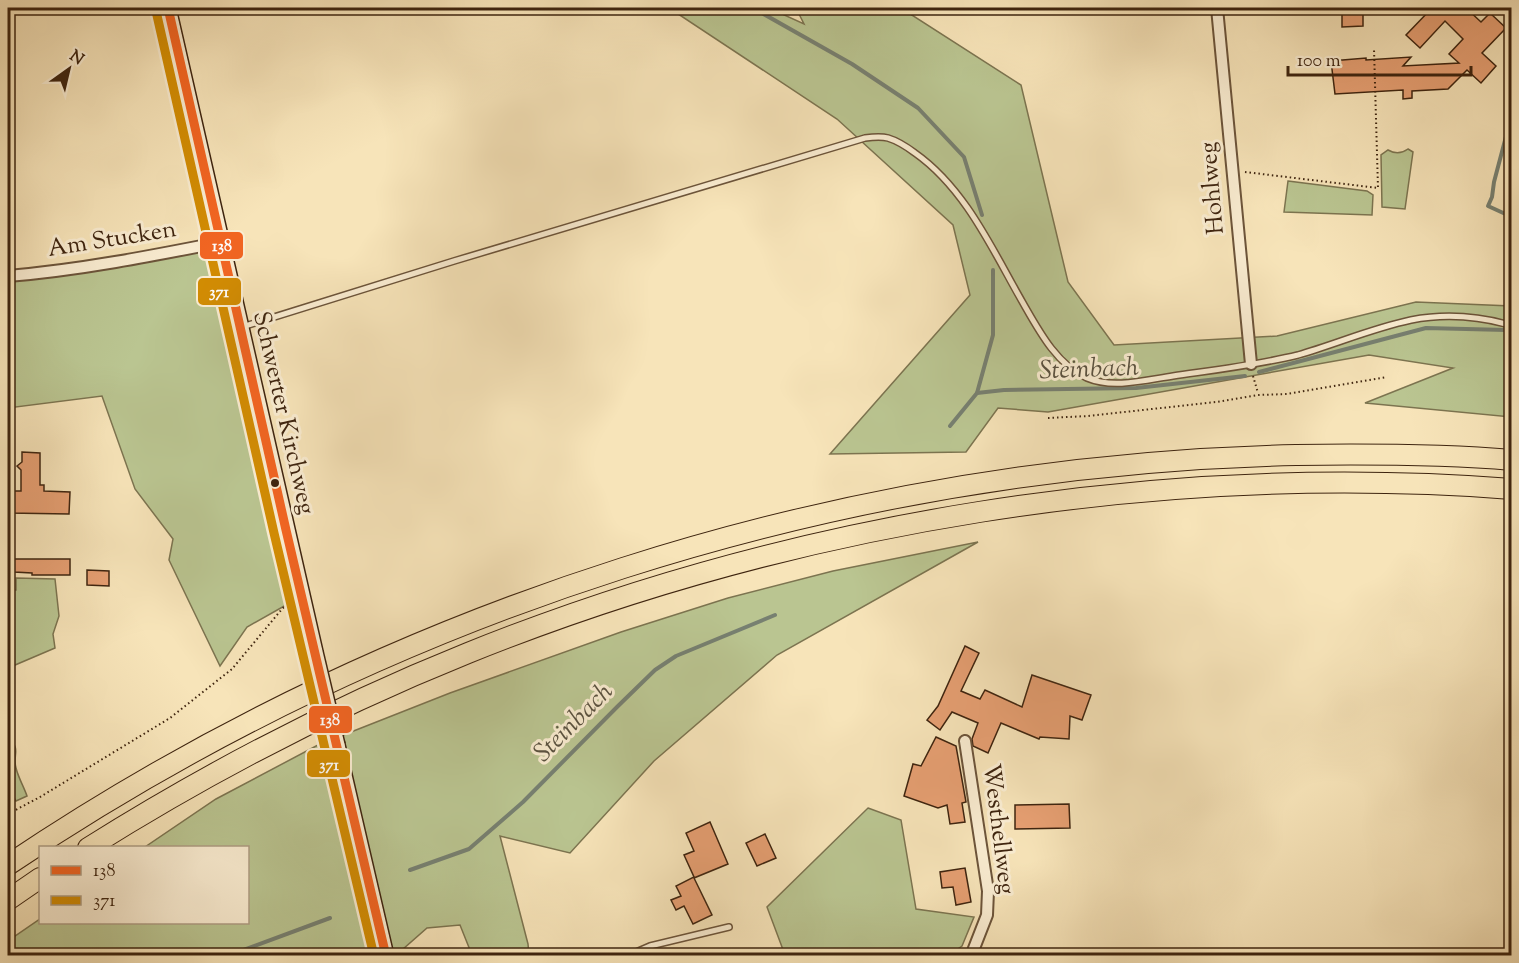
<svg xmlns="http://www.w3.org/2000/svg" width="1519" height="963" font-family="'Sorts Mill Goudy',serif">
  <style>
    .green { fill: #bac591; stroke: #7c7450; stroke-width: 1.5 }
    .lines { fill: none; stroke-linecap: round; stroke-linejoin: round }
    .stream { stroke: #778071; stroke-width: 4 }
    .building { fill: #e69f72; stroke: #3e240f; stroke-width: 1.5 }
    .lane-casing { stroke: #6c543a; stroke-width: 8 }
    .street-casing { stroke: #6c543a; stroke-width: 14 }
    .secondary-casing { stroke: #3e240f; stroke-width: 18 }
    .highway-casing { stroke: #3e240f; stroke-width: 22 }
    .path { stroke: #3e240f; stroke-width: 2; stroke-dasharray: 1.5 3; stroke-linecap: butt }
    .lane { stroke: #faedd2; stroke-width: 5 }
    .street { stroke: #faedd2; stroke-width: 10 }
    .secondary { stroke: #faedd2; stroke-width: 15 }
    .highway { stroke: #f7e4b9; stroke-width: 20 }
    .secondary-bridge-casing { stroke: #3e240f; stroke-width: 18; stroke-linecap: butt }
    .secondary-bridge { stroke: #faedd2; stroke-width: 15 }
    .bus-1-casing { stroke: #faedd2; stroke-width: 14 }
    .bus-2-casing { stroke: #faedd2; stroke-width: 14 }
    .bus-1 { stroke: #f26522; stroke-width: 9 }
    .bus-2 { stroke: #d28c03; stroke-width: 9 }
    .bus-dot { fill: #3e240f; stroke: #faedd2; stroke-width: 2 }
    .labels { text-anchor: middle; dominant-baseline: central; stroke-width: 6; stroke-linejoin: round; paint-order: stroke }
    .street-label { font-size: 24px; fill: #3e240f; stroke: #faedd2 }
    .water-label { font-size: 26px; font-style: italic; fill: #5a5240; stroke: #faedd2 }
    .line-badge { stroke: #faedd2; stroke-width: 2 }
    .badge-label { font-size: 16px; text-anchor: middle; font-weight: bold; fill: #fff }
  </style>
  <rect width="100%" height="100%" fill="#f7e4b9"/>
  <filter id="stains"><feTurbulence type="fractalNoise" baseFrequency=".00333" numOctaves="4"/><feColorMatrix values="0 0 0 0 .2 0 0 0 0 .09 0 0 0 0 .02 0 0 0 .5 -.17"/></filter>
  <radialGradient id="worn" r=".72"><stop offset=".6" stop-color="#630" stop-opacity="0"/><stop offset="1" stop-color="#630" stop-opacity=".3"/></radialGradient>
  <g class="green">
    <polygon points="669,8 769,8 804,24 796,8 901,8 1021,85 1068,282 1114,345 1277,336 1416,302 1511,306 1511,417 1365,403 1453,368 1369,355 1048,412 998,408 966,452 830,454 970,295 953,225 837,119"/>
    <path d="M1408 149 1413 152 1405 209 1382 207 1381 155 1388 150C1395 154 1401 154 1408 149Z"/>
    <polygon points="1288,181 1367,191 1373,195 1372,215 1284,212"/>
    <polygon points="222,242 302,596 247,627 220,666 169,560 173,539 135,489 102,396 8,408 8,276"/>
    <polygon points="978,542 777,655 654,761 570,853 500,836 528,944 529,955 472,955 460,925 427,928 402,950 400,955 8,956 8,941 40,919 40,922 248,922 248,848 145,847 216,799 318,745 450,693 621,632 728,598 833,571"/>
    <polygon points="16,578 55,579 59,616 53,634 55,648 8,668 8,590 16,590"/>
    <path d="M8 736C22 751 12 754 16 768 18 777 24 787 27 796L16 801 8 788Z"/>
    <polygon points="868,808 901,820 916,909 974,917 962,946 949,955 785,955 767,907"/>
  </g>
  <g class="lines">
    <g class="stream">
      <polyline points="753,8 852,64 918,108 964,157 982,215"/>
      <polyline points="1508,129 1494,182 1492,197 1488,206 1512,217"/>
      <polyline points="1259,372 1426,328 1506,330"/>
      <polyline points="977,393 993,335 993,270"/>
      <polyline points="950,426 977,393 1004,390 1136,388 1245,376"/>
      <polyline points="410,870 469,849 523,802 617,707 655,670 676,656 775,615"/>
      <polyline points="185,956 241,951 330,918"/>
    </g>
  </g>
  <g class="building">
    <polygon points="1342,8 1363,8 1363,26 1342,27"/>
    <polygon points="1432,8 1466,8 1481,22 1490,13 1506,28 1482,53 1496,66 1481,83 1467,70 1448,89 1412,91 1412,98 1403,99 1403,90 1335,94 1331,61 1366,58 1366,60 1411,57 1403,66 1459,63 1449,54 1463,39 1445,21 1420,48 1406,35"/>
    <polygon points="22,452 40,453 40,485 44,485 44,491 70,492 69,514 8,513 8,491 21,491 21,470 17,466 22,462"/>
    <polygon points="14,559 70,559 70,575 32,575 32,573 14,572"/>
    <polygon points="87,570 109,571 109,586 87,585"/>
    <polygon points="965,646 979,653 961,691 980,699 985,690 1022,707 1032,675 1091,695 1082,720 1070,716 1069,739 1040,737 1039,739 1001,723 988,753 973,746 972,739 978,723 952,712 940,730 927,720 938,706"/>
    <polygon points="936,737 956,746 966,802 962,803 965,822 950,824 947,805 938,808 904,796 913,764 921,766"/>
    <polygon points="1069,804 1070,828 1015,829 1015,805"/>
    <polygon points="710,822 728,864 694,878 712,915 693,924 684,906 676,910 671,900 681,896 676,886 694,877 684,855 694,851 686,833"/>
    <polygon points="765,834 776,858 757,866 746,843"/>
    <polygon points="965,868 971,902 956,905 953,887 942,888 940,872"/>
  </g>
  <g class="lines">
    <defs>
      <g id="lane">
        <path d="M242 327 454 261 865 138C872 137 881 136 888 138 898 141 907 147 915 153 966 189 993 251 1023 303 1039 331 1057 365 1087 378 1113 389 1146 380 1173 376 1214 370 1257 365 1298 355 1336 344 1373 328 1411 320 1442 314 1476 316 1506 324L1512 332"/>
        <polyline points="627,956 650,946 729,927"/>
      </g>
      <g id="street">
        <polyline points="1217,8 1251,364"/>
        <path d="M8 276C80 270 151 256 222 242"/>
        <polyline points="965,741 988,891 987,915 971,956"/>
      </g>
      <g id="secondary">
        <polyline points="168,8 315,652"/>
        <polyline points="337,745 386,956"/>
      </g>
      <g id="highway">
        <path d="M88 848C209 772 336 706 468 653 793 522 1162 462 1512 489"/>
        <path d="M8 865C387 610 839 465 1296 455 1368 454 1440 454 1512 460"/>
        <polyline points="8,900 40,878"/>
      </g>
    </defs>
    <use href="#lane" class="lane-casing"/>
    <use href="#street" class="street-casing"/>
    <use href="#secondary" class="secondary-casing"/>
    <use href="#highway" class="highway-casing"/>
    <g class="path">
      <polyline points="1245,172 1378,188 1374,49"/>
      <polyline points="1253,376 1258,393"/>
      <polyline points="1048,418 1088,416 1216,402 1258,395 1287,394 1387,377"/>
      <polyline points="8,814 40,797 170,718 232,669 282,609 289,603"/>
    </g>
    <use href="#lane" class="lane"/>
    <use href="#street" class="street"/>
    <use href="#secondary" class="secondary"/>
    <use href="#highway" class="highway"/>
    <defs>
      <polyline id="secondary-bridge" points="315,652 337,745"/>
    </defs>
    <use href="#secondary-bridge" class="secondary-bridge-casing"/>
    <use href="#secondary-bridge" class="secondary-bridge"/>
    <defs>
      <polyline id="bus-1" points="168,8 286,530 386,956"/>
      <polyline id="bus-2" points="156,11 274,533 374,956"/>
    </defs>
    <use href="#bus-1" class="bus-1-casing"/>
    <use href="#bus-2" class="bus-2-casing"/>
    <use href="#bus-1" class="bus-1"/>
    <use href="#bus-2" class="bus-2"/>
  </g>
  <circle class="bus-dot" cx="275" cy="483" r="5"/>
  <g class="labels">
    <g class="street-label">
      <text transform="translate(1213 188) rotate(-95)">Hohlweg</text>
      <text transform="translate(112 240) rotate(-9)">Am Stucken</text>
      <text transform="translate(283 413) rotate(77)">Schwerter Kirchweg</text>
      <text transform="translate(998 829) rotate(83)">Westhellweg</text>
    </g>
    <g class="water-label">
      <text transform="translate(1089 370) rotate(-2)">Steinbach</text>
      <text transform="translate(574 723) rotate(-45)">Steinbach</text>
    </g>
  </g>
  <g class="line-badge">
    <rect x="199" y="231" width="45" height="29" rx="6" fill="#f26522"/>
    <rect x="197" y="277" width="45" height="29" rx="6" fill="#d28c03"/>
    <rect x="308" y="705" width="45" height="29" rx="6" fill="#f26522"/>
    <rect x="306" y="749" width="45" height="29" rx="6" fill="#d28c03"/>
  </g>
  <g class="badge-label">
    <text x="222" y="251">138</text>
    <text x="219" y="297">371</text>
    <text x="330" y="725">138</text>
    <text x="329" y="770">371</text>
  </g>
  <rect width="1519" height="963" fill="none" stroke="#f7e4b9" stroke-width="30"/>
  <rect x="9" y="9" width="1501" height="945" fill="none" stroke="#3e240f" stroke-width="3"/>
  <rect x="15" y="15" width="1489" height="933" fill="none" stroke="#3e240f" stroke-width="1.5"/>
  <rect x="39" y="846" width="210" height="78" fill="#faedd2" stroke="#af9d84" stroke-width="1.5"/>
  <rect x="51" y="866" width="30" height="9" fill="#f26522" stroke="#af9d84" stroke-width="1.5"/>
  <text x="93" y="876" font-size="18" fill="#3e240f">138</text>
  <rect x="51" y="896" width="30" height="9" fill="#d28c03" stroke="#af9d84" stroke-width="1.5"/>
  <text x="93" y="906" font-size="18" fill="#3e240f">371</text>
  <g transform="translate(69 69) rotate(34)" stroke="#faedd2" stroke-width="4.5" paint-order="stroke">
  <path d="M0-4.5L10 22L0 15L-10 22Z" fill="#3e240f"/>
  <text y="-9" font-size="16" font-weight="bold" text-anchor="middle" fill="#3e240f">N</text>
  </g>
  <path d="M1288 66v9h183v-9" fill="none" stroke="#3e240f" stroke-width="3"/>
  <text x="1297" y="66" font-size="18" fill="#3e240f" stroke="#faedd2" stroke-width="4.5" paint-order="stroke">100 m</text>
  <rect width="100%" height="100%" filter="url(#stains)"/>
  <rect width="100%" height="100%" fill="url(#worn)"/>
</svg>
